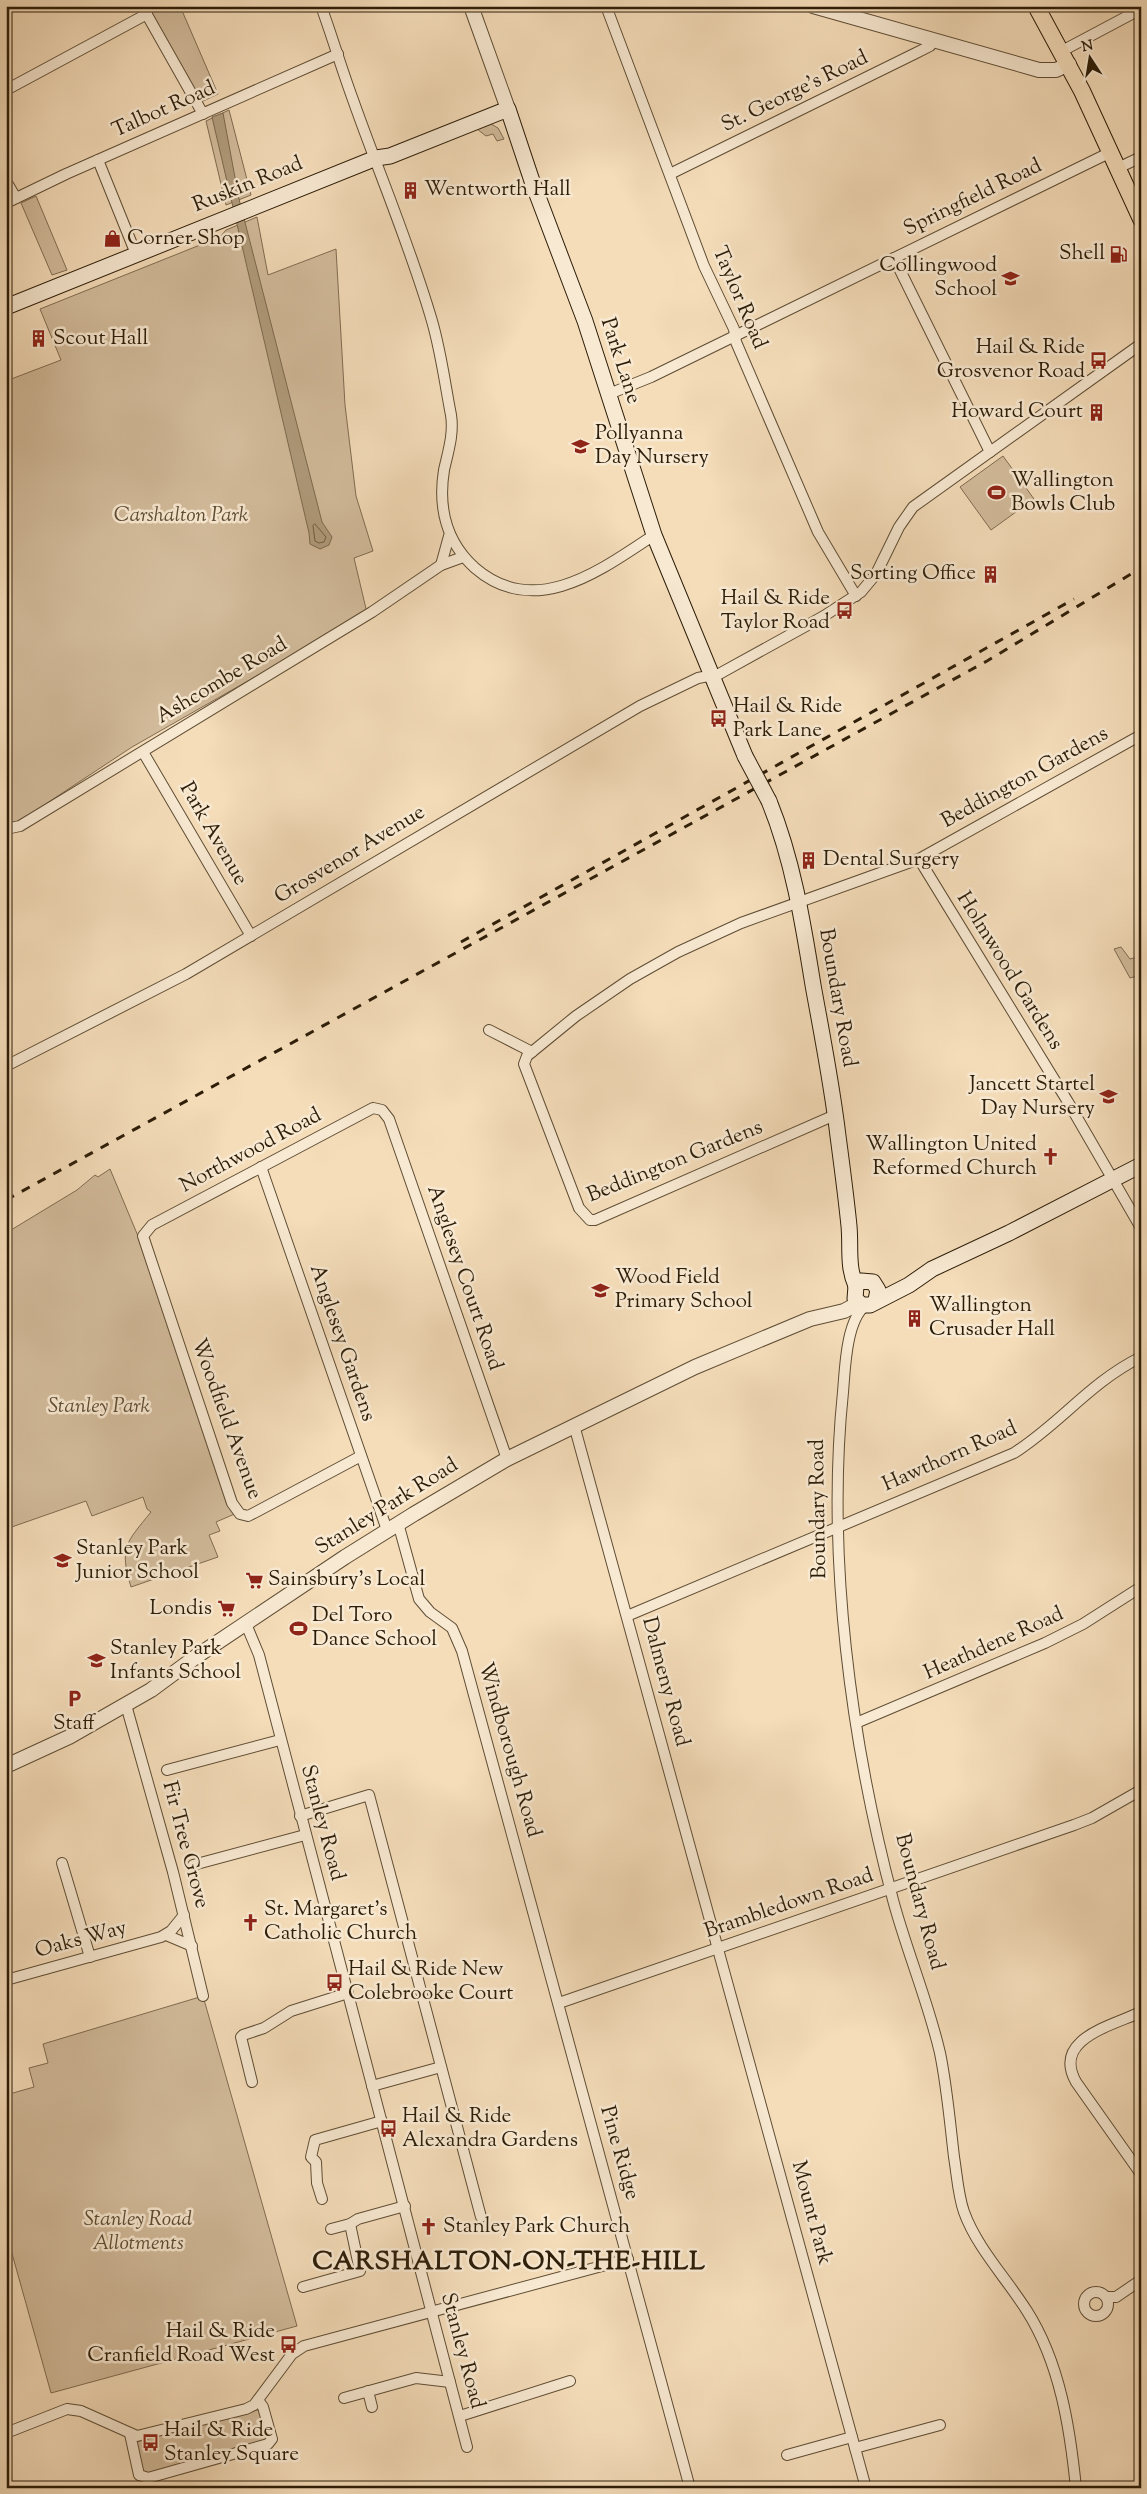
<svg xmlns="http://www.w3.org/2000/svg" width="1147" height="2494" font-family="'Sorts Mill Goudy',serif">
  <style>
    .green { fill: #d3bc9c; stroke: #806c52 }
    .water { fill: #b19c7d; stroke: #7c694e }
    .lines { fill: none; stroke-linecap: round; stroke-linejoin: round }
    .shore { stroke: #6f5c42; stroke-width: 1 }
    .minor-casing { stroke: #5f4d34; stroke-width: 12 }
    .tertiary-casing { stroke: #5f4d34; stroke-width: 16 }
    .secondary-casing { stroke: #2d1d08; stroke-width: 17 }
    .primary-casing { stroke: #2d1d08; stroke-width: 18 }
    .minor { stroke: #f8e9d2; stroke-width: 10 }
    .tertiary { stroke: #f8e9d2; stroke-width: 14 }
    .secondary { stroke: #f8e9d2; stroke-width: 15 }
    .primary { stroke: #f5ddba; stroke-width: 16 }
    .rail { stroke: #2d1d08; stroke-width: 3; stroke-dasharray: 9 9; stroke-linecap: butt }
    .secondary-bridge-casing { stroke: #2d1d08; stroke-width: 17; stroke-linecap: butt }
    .secondary-bridge { stroke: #f8e9d2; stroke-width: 15 }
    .labels { text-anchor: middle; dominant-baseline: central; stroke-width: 5; stroke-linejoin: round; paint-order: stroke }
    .street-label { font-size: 21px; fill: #2d1d08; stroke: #f8e9d2 }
    .poi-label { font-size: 21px; fill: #2d1d08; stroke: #f8e9d2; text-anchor: start }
    .park-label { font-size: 21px; font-style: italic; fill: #5f4d34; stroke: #f8e9d2 }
    .district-label { font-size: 26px; font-weight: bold; letter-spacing: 1px; fill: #2d1d08; stroke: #f8e9d2 }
  </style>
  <rect width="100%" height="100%" fill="#f5ddba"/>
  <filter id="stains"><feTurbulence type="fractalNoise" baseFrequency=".004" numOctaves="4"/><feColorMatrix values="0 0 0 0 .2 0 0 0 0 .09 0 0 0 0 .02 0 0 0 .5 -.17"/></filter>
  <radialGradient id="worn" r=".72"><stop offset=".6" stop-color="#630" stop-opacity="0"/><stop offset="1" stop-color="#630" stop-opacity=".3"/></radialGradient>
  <g class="green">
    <polygon points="145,6 180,6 218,94 199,103"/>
    <polygon points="229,110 251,195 226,205 206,121"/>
    <polygon points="491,124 498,128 504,139 497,141 493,134 486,136 477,129"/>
    <polygon points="36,196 67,270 52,275 21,203"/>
    <polygon points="257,217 268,275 336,249 345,405 356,496 373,551 354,558 367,613 132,747 23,819 17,822 6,822 6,381 61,360 40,309 220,237 226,230"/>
    <polygon points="1003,456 1034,499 991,530 960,487"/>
    <polygon points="1121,947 1130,959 1141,956 1141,975 1130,978 1114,949"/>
    <path d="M110 1169 138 1236 237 1513 216 1522 220 1531 209 1535 218 1557 131 1587C119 1547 126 1543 151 1512L147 1509 143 1497 92 1516 86 1501 6 1529V1233L77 1190 95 1175 98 1177Z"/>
    <polygon points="203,1996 297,2326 51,2393 6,2232 6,2095 34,2087 29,2068 48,2063 43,2044"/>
    <polygon points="257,2410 259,2410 268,2439 147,2475 143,2474 136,2442"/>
  </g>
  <polygon class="water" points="223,113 239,199 322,522 332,537 329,545 320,549 310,544 309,533 212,117"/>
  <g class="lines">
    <polygon class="shore" points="315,524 326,537 324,542 319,543 315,541 313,526"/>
    <defs>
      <g id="minor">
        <polyline points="142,6 203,114"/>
        <path d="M321 6C332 36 341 67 352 97 378 171 410 245 432 321 441 352 445 384 451 415 454 434 448 452 444 470 438 507 446 542 475 568 535 620 601 570 654 535"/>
        <polyline points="606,6 704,266 734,329 736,342 818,532 856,596"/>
        <polyline points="1062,51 1141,9"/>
        <polyline points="6,90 147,14"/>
        <polyline points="98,160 136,254"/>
        <polyline points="1118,168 1141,157"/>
        <polyline points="670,174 914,54 930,46 934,41"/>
        <polyline points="6,181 16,198"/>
        <polyline points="6,203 66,174 338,54"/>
        <polyline points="894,258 990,452"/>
        <polyline points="609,394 651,377 1111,152"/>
        <polyline points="441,565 449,536"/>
        <polyline points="143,752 251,936"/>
        <polyline points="6,829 20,826 372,612 441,565 463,557"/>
        <polyline points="919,859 1068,1102 1141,1228"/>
        <polyline points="489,1030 532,1052"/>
        <polyline points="6,1066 186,974 640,706 698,678 719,674 824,616 861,592 876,574 899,527 913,507 1141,344"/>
        <polyline points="835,1115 595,1220 590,1220 579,1208 524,1064 527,1056 576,1016 630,979 678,952 741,923 919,859 1141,735"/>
        <polyline points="261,1167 387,1530"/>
        <path d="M866 1305C846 1320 845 1369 843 1392 826 1557 851 1741 893 1900 907 1952 928 2001 940 2053 947 2087 950 2123 954 2157 957 2175 958 2195 964 2212 977 2248 1007 2279 1027 2311 1060 2363 1070 2428 1076 2488"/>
        <polyline points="574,1425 866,2488"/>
        <polyline points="361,1456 254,1513 248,1516 240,1514 232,1503 143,1236 152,1225 373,1108 382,1110 389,1119 507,1459"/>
        <polyline points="398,1523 419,1599 430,1612 452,1628 462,1651 690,2488"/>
        <path d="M627 1616 1014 1453C1061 1423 1089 1383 1141 1357"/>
        <polyline points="246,1624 259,1655 467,2447"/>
        <polyline points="126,1705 173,1872 203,1996"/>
        <polyline points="856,1723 1045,1643 1083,1624 1141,1587"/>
        <polyline points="167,1770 280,1740"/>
        <polyline points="300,1816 369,1795 481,2217"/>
        <polyline points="62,1863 90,1957"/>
        <polyline points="193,1865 305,1835"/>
        <polyline points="166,1935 192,1946"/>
        <polyline points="6,1980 161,1937 171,1931 184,1915"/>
        <polyline points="559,2003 1074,1825 1092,1818 1141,1790"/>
        <path d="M1141 2012C1111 2026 1052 2039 1076 2082L1141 2174"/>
        <polyline points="252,2082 241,2037 243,2035 264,2028 291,2011 348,1993"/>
        <polyline points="372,2086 441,2067"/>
        <polyline points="322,2199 317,2183 316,2162 311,2157 315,2140 382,2121"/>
        <polyline points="331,2229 350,2224 358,2219 405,2206"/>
        <polyline points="303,2287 360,2271 350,2224"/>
        <circle cx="1096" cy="2304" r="12"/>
        <polyline points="1106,2297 1116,2297 1141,2280"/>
        <polyline points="368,2391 372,2407"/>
        <polyline points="344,2398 416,2378 450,2382"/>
        <polyline points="460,2416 570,2381"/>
        <polyline points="6,2433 67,2409 81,2411 137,2436 246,2409 254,2405 292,2354 304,2346 628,2259"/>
        <polyline points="130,2434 139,2475 148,2478 268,2444 272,2439 263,2407 258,2400"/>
        <polyline points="855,2448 940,2425"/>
        <polyline points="787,2455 852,2437"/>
      </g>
      <g id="tertiary">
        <polyline points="471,6 508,109"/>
        <polyline points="813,6 1039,70 1056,70 1069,64"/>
        <polyline points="6,1766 69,1737 151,1690 197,1656 345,1557 414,1514 507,1459 695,1367 810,1319 844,1311 859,1303"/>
      </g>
      <g id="secondary">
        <polyline points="6,307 376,158 390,156 508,109 532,181 585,321 654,535 745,756"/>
        <path d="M769 801C793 860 803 923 813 985 822 1035 832 1085 838 1136 842 1166 846 1196 849 1226 851 1248 847 1266 856 1286"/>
        <polyline points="876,1300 878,1290 873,1282 861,1281 856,1286 855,1299 862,1305 870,1305 909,1285 932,1269 1009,1233 1141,1165"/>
      </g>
      <polyline id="primary" points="1036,6 1082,91 1141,219"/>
    </defs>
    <use href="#minor" class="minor-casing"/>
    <use href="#tertiary" class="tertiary-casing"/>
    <use href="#secondary" class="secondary-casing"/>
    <use href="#primary" class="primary-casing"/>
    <use href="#minor" class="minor"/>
    <use href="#tertiary" class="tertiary"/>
    <use href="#secondary" class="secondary"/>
    <use href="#primary" class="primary"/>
    <g class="rail">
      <polyline points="461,942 1074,599"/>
      <polyline points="6,1200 987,661 1141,568"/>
    </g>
    <defs>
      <polyline id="secondary-bridge" points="745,756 769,801"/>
    </defs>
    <use href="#secondary-bridge" class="secondary-bridge-casing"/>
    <use href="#secondary-bridge" class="secondary-bridge"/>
  </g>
  <defs>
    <symbol id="building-bare" viewBox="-9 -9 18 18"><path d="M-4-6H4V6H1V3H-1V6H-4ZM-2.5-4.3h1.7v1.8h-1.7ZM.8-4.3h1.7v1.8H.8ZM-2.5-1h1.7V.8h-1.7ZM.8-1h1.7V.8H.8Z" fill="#8f2418" stroke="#f8e9d2" stroke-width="2.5" paint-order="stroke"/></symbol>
    <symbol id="shop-bare" viewBox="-9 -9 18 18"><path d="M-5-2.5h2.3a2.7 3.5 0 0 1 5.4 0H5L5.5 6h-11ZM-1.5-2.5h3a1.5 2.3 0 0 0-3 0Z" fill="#8f2418" stroke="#f8e9d2" stroke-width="2.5" paint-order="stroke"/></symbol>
    <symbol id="fuel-bare" viewBox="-9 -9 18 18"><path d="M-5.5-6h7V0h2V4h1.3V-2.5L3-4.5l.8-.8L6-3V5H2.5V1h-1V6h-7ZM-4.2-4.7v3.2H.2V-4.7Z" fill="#8f2418" stroke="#f8e9d2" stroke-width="2.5" paint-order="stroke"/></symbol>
    <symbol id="school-bare" viewBox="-9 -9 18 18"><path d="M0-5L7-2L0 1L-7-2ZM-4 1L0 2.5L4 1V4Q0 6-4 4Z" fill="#8f2418" stroke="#f8e9d2" stroke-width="2.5" paint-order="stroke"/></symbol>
    <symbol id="bus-bare" viewBox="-9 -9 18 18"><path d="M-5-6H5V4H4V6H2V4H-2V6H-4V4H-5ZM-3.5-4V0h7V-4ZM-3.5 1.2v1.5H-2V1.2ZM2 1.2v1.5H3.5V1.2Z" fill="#8f2418" stroke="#f8e9d2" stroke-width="2.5" paint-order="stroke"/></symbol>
    <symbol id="stadium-bare" viewBox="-9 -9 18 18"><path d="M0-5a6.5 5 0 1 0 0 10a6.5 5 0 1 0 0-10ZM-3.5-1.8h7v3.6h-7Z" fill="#8f2418" stroke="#f8e9d2" stroke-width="2.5" paint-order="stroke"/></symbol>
    <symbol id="church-bare" viewBox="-9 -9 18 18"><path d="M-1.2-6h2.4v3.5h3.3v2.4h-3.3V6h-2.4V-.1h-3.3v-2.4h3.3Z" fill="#8f2418" stroke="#f8e9d2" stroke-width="2.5" paint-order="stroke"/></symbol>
    <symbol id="supermarket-bare" viewBox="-9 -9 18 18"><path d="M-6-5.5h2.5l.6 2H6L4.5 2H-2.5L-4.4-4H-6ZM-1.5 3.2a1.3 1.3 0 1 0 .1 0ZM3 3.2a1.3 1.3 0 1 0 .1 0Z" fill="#8f2418" stroke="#f8e9d2" stroke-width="2.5" paint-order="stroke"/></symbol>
    <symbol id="parking-bare" viewBox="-9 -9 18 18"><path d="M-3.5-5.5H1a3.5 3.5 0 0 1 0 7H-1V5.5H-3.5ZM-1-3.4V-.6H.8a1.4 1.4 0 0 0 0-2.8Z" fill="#8f2418" stroke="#f8e9d2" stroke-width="2.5" paint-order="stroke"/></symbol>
  </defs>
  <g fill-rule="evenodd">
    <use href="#building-bare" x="398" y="178" width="25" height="25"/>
    <use href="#shop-bare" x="100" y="226" width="25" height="25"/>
    <use href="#fuel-bare" x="1106" y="242" width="25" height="25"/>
    <use href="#school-bare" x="998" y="266" width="25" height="25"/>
    <use href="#building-bare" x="26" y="326" width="25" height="25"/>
    <use href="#bus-bare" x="1086" y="348" width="25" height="25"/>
    <use href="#building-bare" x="1084" y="400" width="25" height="25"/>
    <use href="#school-bare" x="568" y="434" width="25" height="25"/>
    <use href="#stadium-bare" x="984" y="480" width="25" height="25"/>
    <use href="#building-bare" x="978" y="562" width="25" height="25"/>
    <use href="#bus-bare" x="832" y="598" width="25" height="25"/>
    <use href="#bus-bare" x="706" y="706" width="25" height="25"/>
    <use href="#building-bare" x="796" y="848" width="25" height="25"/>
    <use href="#school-bare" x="1096" y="1084" width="25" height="25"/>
    <use href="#church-bare" x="1038" y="1144" width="25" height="25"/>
    <use href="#school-bare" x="588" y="1278" width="25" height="25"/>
    <use href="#building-bare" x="902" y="1306" width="25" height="25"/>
    <use href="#school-bare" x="50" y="1548" width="25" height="25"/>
    <use href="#supermarket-bare" x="242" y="1568" width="25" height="25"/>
    <use href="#supermarket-bare" x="214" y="1596" width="25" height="25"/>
    <use href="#stadium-bare" x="286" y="1616" width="25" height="25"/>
    <use href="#school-bare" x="84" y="1648" width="25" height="25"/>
    <use href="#parking-bare" x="62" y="1686" width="25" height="25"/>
    <use href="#church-bare" x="238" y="1910" width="25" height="25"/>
    <use href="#bus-bare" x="322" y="1970" width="25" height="25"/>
    <use href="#bus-bare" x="376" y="2116" width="25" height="25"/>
    <use href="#church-bare" x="416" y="2214" width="25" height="25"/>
    <use href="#bus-bare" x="276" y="2332" width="25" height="25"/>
    <use href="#bus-bare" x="138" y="2430" width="25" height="25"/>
  </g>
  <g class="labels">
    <g class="street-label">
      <text transform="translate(795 92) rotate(-26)">St. George's Road</text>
      <text transform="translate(164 110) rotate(-24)">Talbot Road</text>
      <text transform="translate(248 185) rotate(-22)">Ruskin Road</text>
      <text transform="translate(973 198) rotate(-26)">Springfield Road</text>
      <text transform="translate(739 298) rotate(67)">Taylor Road</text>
      <text transform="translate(620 361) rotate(72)">Park Lane</text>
      <text transform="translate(222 681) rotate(-31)">Ashcombe Road</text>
      <text transform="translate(1025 778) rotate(-29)">Beddington Gardens</text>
      <text transform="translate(213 834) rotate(60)">Park Avenue</text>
      <text transform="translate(350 855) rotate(-31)">Grosvenor Avenue</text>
      <text transform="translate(1009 971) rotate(58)">Holmwood Gardens</text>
      <text transform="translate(837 998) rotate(80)">Boundary Road</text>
      <text transform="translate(251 1151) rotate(-28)">Northwood Road</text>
      <text transform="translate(675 1162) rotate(-22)">Beddington Gardens</text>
      <text transform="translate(464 1278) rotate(71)">Anglesey Court Road</text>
      <text transform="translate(342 1343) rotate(71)">Anglesey Gardens</text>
      <text transform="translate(226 1419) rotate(70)">Woodfield Avenue</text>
      <text transform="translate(950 1457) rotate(-24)">Hawthorn Road</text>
      <text transform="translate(387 1507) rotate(-32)">Stanley Park Road</text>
      <text transform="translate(819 1509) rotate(-91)">Boundary Road</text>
      <text transform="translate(994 1644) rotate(-24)">Heathdene Road</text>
      <text transform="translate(665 1682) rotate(75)">Dalmeny Road</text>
      <text transform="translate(509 1750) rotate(74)">Windborough Road</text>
      <text transform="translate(322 1823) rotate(75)">Stanley Road</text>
      <text transform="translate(185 1845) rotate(75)">Fir Tree Grove</text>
      <text transform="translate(919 1902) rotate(75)">Boundary Road</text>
      <text transform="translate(789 1904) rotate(-19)">Brambledown Road</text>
      <text transform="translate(81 1940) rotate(-15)">Oaks Way</text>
      <text transform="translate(619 2153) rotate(74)">Pine Ridge</text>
      <text transform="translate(811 2213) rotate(75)">Mount Park</text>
      <text transform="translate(462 2351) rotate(75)">Stanley Road</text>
    </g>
    <g class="poi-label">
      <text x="424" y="190">Wentworth Hall</text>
      <text x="127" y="239">Corner Shop</text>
      <text x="1105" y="254" text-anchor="end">Shell</text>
      <text x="997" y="266" text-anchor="end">Collingwood<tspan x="997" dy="24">School</tspan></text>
      <text x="53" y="339">Scout Hall</text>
      <text x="1085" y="348" text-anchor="end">Hail &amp; Ride<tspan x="1085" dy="24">Grosvenor Road</tspan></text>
      <text x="1083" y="412" text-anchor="end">Howard Court</text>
      <text x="595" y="434">Pollyanna<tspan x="595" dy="24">Day Nursery</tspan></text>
      <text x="1011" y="481">Wallington<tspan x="1011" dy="24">Bowls Club</tspan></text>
      <text x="976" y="574" text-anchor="end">Sorting Office</text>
      <text x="830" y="599" text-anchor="end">Hail &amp; Ride<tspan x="830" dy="24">Taylor Road</tspan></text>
      <text x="733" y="707">Hail &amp; Ride<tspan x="733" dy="24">Park Lane</tspan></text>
      <text x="823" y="860">Dental Surgery</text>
      <text x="1095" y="1085" text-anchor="end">Jancett Startel<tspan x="1095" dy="24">Day Nursery</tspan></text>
      <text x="1037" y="1145" text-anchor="end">Wallington United<tspan x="1037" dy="24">Reformed Church</tspan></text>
      <text x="615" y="1278">Wood Field<tspan x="615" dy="24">Primary School</tspan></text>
      <text x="929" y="1306">Wallington<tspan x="929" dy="24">Crusader Hall</tspan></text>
      <text x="76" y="1549">Stanley Park<tspan x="76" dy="24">Junior School</tspan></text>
      <text x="268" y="1580">Sainsbury's Local</text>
      <text x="212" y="1609" text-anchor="end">Londis</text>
      <text x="312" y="1616">Del Toro<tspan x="312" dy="24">Dance School</tspan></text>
      <text x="110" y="1649">Stanley Park<tspan x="110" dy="24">Infants School</tspan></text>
      <text x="74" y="1724" text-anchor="middle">Staff</text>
      <text x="264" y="1910">St. Margaret's<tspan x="264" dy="24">Catholic Church</tspan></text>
      <text x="348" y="1970">Hail &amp; Ride New<tspan x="348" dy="24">Colebrooke Court</tspan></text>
      <text x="402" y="2117">Hail &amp; Ride<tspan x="402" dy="24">Alexandra Gardens</tspan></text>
      <text x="443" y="2227">Stanley Park Church</text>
      <text x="275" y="2332" text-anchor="end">Hail &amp; Ride<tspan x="275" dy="24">Cranfield Road West</tspan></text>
      <text x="164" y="2431">Hail &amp; Ride<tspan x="164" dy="24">Stanley Square</tspan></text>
    </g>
    <g class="park-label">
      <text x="181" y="516">Carshalton Park</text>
      <text x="99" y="1407">Stanley Park</text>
      <text x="138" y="2220">Stanley Road<tspan x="138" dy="24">Allotments</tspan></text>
    </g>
    <g class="district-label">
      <text x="509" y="2262">CARSHALTON-ON-THE-HILL</text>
    </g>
  </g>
  <rect width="1147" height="2494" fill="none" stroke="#f5ddba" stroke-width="25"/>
  <rect x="8" y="8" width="1132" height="2479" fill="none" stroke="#2d1d08" stroke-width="2.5"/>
  <rect x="12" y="12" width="1122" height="2469" fill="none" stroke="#2d1d08"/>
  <g transform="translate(1090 58) rotate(348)" stroke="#f8e9d2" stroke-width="4" paint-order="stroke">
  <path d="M0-4L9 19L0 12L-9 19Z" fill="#2d1d08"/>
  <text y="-8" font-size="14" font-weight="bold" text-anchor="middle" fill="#2d1d08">N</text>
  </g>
  <rect width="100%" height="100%" filter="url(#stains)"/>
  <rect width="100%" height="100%" fill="url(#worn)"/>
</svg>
